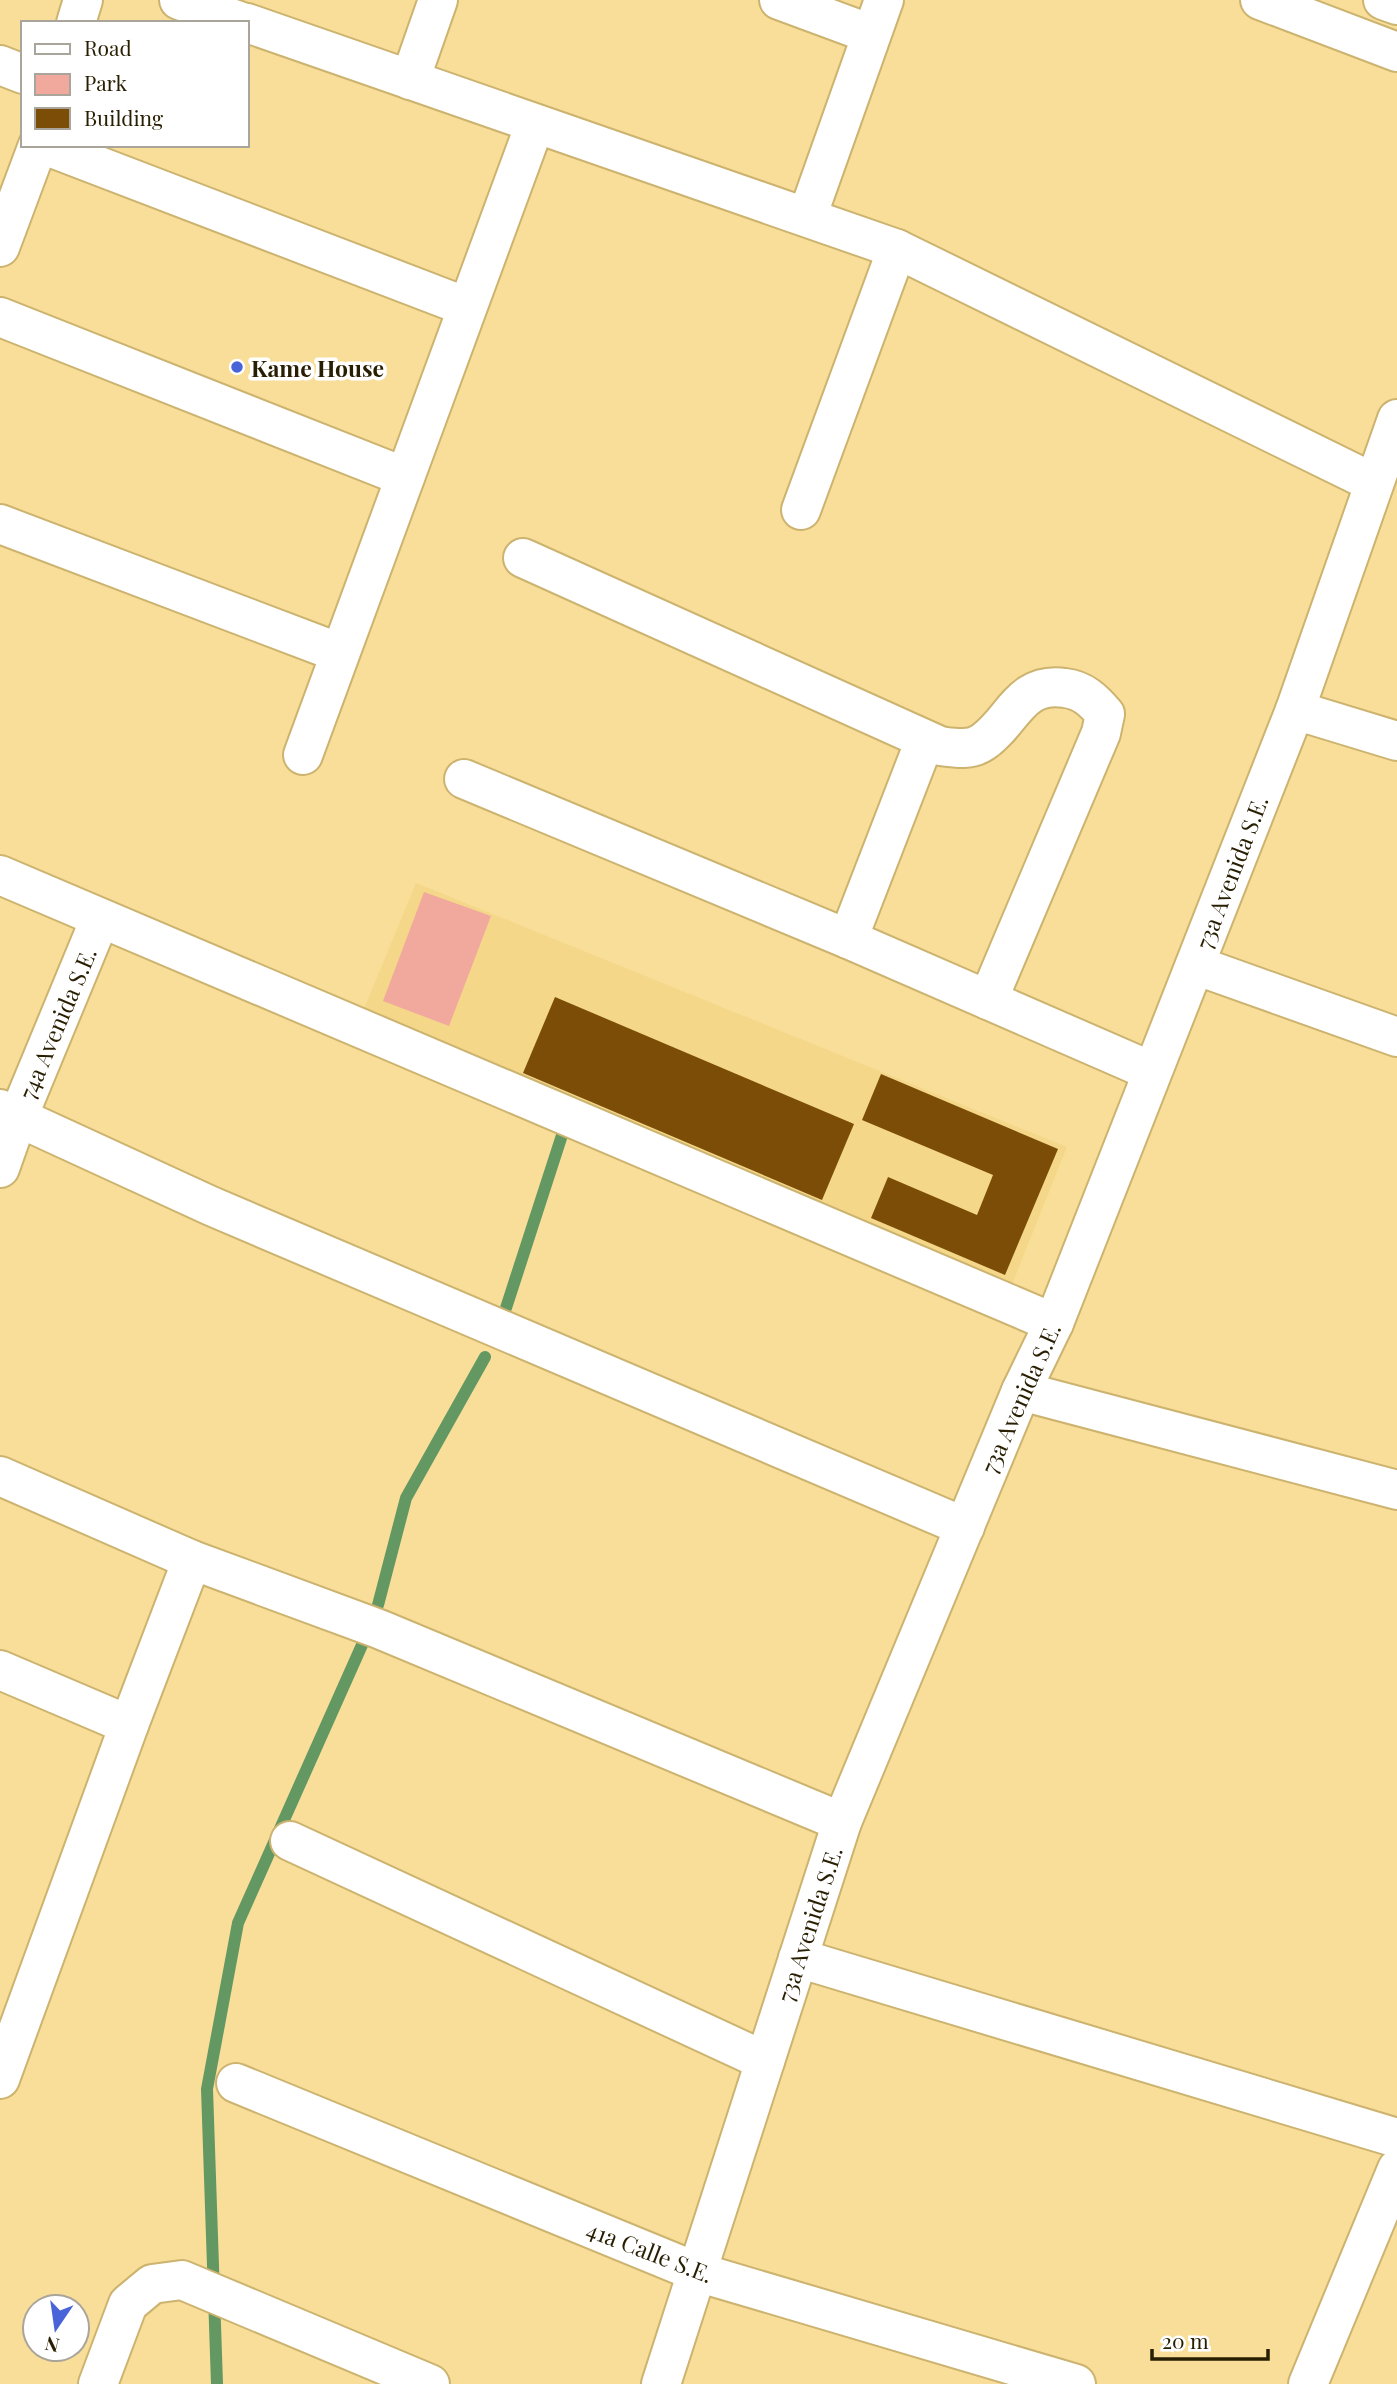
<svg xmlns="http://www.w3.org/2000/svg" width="1397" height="2384" font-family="'Playfair Display',serif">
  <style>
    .built { fill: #f4d789 }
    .green { fill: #f1a99e }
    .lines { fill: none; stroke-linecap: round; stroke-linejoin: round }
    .stream { stroke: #639863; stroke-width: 12 }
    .building { fill: #7b4d06 }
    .minor-casing { stroke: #ccb36f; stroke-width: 42 }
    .minor { stroke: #fff; stroke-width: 38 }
    .poi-dot { fill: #4864d8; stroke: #fff; stroke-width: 2.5 }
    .labels { text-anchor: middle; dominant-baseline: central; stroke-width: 7; stroke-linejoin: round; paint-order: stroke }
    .poi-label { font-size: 23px; font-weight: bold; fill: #281e02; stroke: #fff; text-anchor: start }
    .street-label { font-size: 23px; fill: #281e02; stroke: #fff }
  </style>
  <rect width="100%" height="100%" fill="#f9de99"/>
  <polygon class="built" points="416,883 1067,1147 1011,1287 361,1016"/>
  <polygon class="green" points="424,892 491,916 449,1026 383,1001"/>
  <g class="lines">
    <g class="stream">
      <polyline points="506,1308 564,1129"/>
      <polyline points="378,1605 406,1498 485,1357"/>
      <polyline points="217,2384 207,2089 238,1923 362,1645"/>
    </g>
  </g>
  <g class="building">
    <polygon points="555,997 854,1124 822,1200 523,1073"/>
    <polygon points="881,1074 1058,1149 1005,1275 871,1218 888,1177 977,1215 993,1175 862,1120"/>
  </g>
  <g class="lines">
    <defs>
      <g id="minor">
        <polyline points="179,0 245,23"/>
        <polyline points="779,0 871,34"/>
        <polyline points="1260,0 1397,52"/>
        <polyline points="1383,0 1397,5"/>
        <polyline points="76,23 83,0"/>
        <polyline points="247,23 897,249 1374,483"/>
        <polyline points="0,65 23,74"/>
        <polyline points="410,80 438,0"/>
        <polyline points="44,145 467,307"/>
        <polyline points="807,217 884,0"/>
        <polyline points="0,247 38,145"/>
        <polyline points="0,317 405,477"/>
        <polyline points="801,510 897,249"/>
        <polyline points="0,524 340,653"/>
        <path d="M523 558 940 746C955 748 970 751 983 742 1013 722 1019 681 1065 688 1083 690 1094 701 1105 714L1101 733 988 1000"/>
        <polyline points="1295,710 1397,741"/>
        <polyline points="303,755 535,124"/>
        <polyline points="464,779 848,939 1151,1071"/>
        <polyline points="0,875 1054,1323"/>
        <polyline points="848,939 925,740"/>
        <polyline points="1195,965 1397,1037"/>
        <polyline points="0,1109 211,1206 965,1527"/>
        <polyline points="0,1168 18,1117 100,919"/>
        <polyline points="1021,1391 1397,1490"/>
        <polyline points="0,1476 192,1560 379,1629 842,1822"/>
        <polyline points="0,1670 129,1725"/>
        <polyline points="290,1841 765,2061"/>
        <polyline points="798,1958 1397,2138"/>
        <polyline points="0,2079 129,1725 192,1560"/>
        <polyline points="236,2083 697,2272 1076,2384"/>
        <polyline points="98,2384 128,2304 152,2284 182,2280 430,2384"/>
        <polyline points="661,2384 842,1822 1021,1391 1054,1323 1295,710 1397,419"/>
        <polyline points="1308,2384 1397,2169"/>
      </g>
    </defs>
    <use href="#minor" class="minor-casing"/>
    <use href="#minor" class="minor"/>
  </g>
  <circle class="poi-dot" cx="237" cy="367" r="7"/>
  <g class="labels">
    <g class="poi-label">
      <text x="251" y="367">Kame House</text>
    </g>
    <g class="street-label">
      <text transform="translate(1231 872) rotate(-69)">73a Avenida S.E.</text>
      <text transform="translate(57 1023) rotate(-67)">74a Avenida S.E.</text>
      <text transform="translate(1020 1398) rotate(-66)">73a Avenida S.E.</text>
      <text transform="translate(809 1924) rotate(-72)">73a Avenida S.E.</text>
      <text transform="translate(650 2251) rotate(21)">41a Calle S.E.</text>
    </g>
  </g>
  <rect x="21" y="21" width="228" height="126" fill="#ffffff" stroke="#a9a59a" stroke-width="2"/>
  <rect x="35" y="44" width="35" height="10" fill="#ffffff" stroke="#a9a59a" stroke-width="2"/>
  <text x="84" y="56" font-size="21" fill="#281e02">Road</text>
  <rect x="35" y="74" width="35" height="21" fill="#f1a99e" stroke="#a9a59a" stroke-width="2"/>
  <text x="84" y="91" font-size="21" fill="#281e02">Park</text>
  <rect x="35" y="108" width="35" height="21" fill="#7b4d06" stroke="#a9a59a" stroke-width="2"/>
  <text x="84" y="126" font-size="21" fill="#281e02">Building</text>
  <g transform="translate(56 2328) rotate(193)"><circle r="33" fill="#ffffff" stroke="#a9a59a" stroke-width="2"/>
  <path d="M0-5L12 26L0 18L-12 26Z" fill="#4864d8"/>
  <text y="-10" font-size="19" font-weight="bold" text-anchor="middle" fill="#281e02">N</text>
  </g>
  <path d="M1152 2349v10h116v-10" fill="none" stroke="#281e02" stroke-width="3.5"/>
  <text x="1162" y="2349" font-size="21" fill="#281e02" stroke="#ffffff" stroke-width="5" paint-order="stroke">20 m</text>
</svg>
